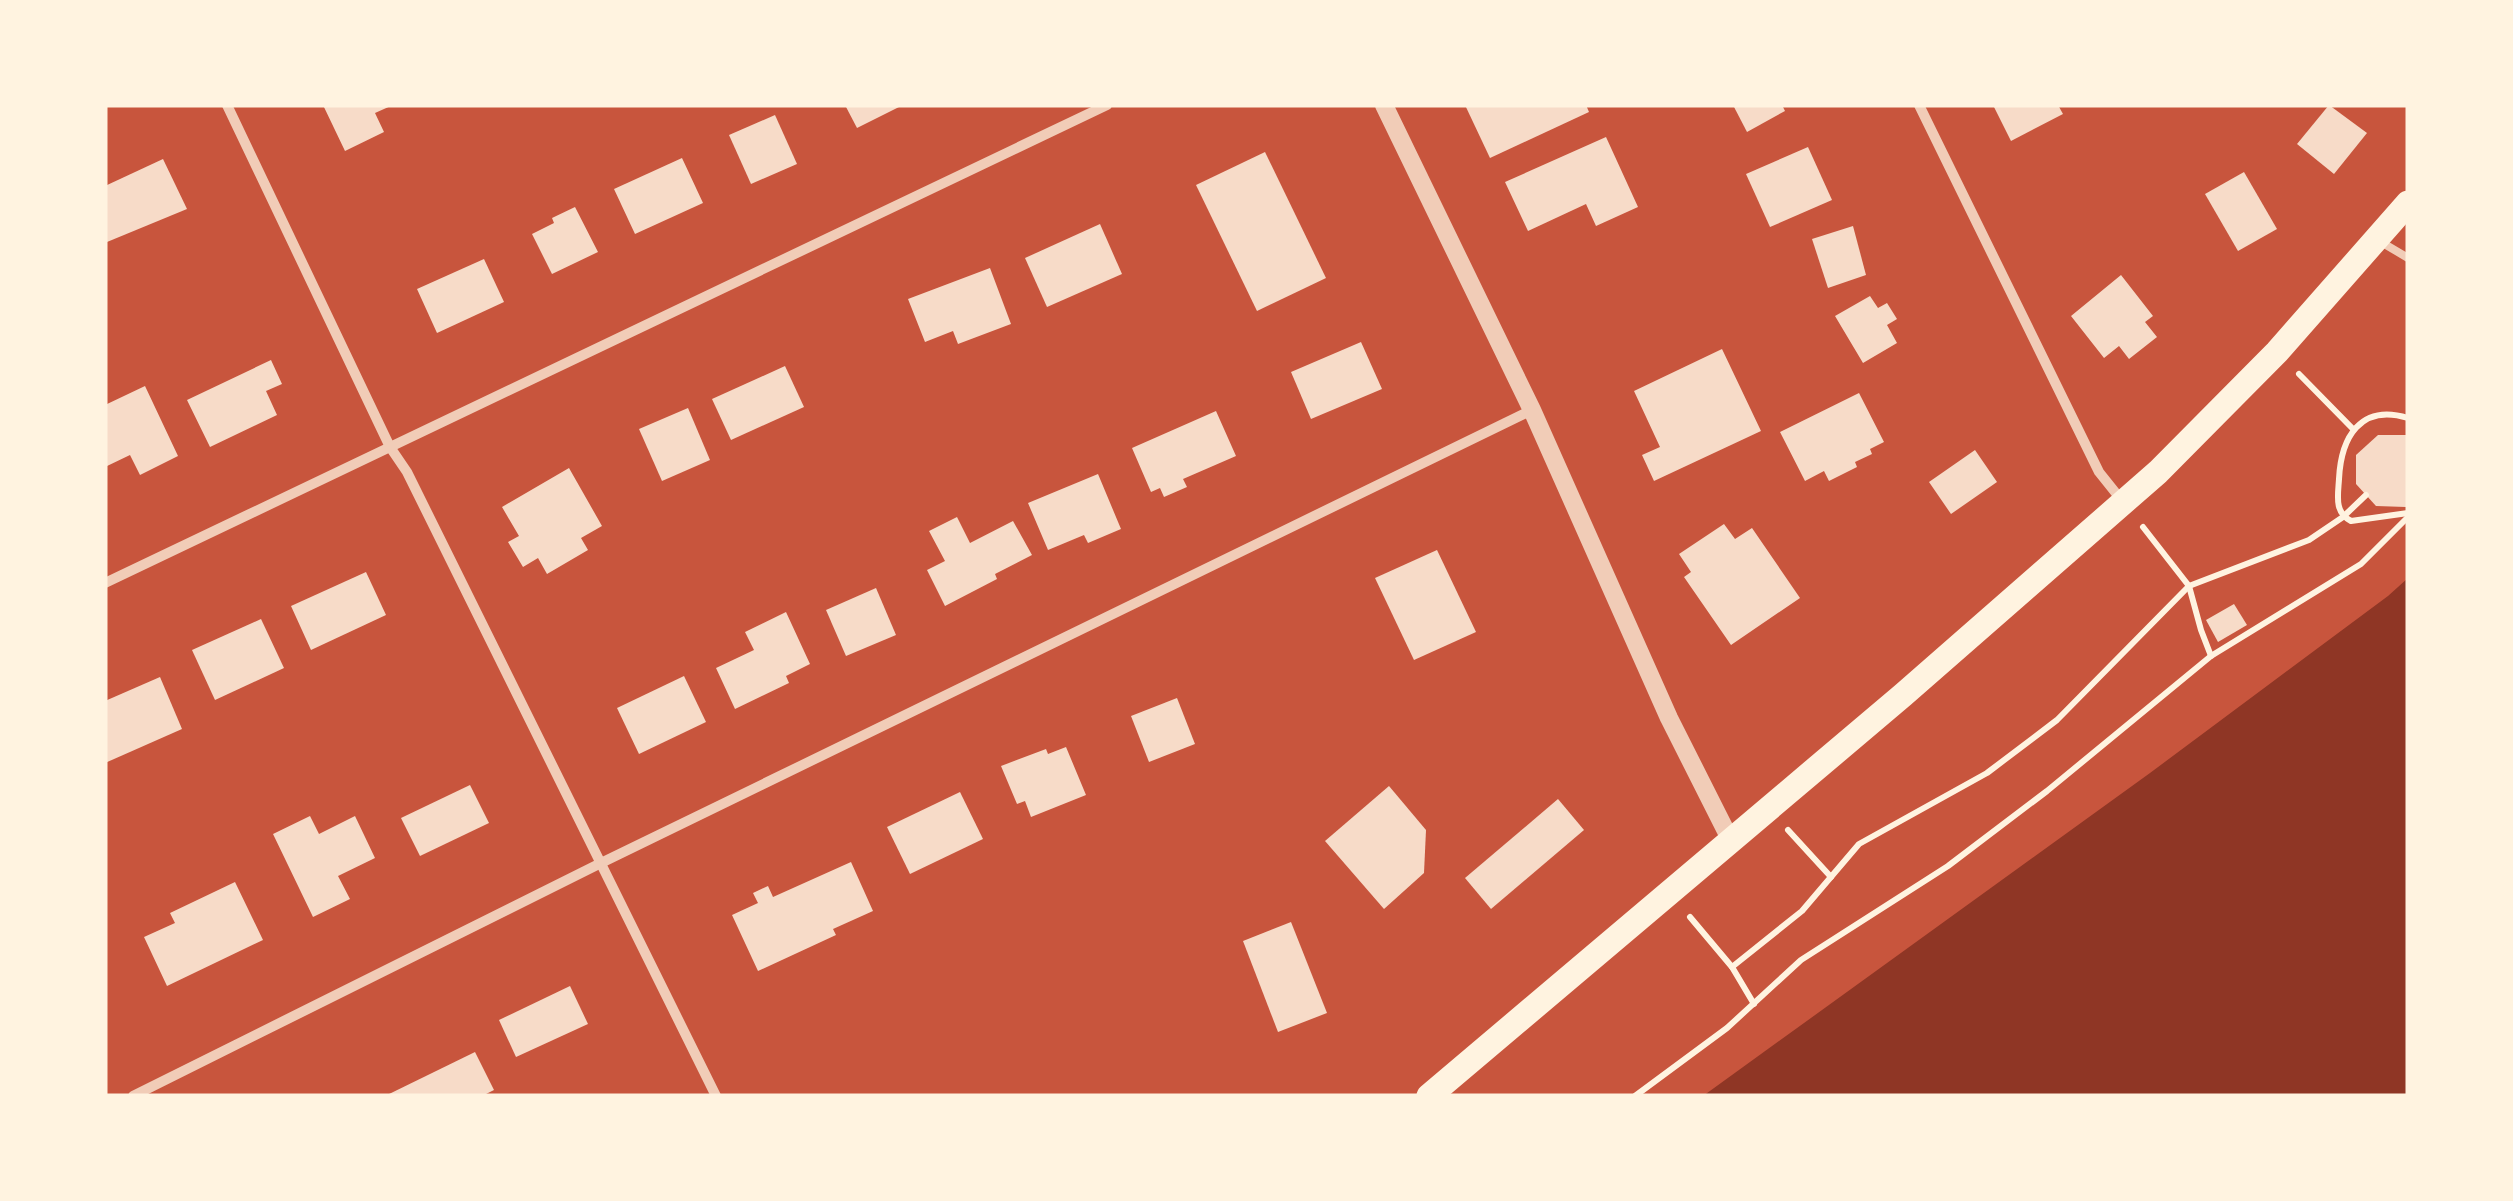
<svg xmlns="http://www.w3.org/2000/svg" width="2513" height="1201" font-family="Mulish,sans-serif">
  <style>
    .water { fill: #8f3625 }
    .building { fill: #f7dbc8 }
    .lines { fill: none; stroke-linecap: round; stroke-linejoin: round }
    .path { stroke: #fff3e0; stroke-width: 6 }
    .service { stroke: #f1ccb7; stroke-width: 8 }
    .minor { stroke: #f1ccb7; stroke-width: 10 }
    .tertiary { stroke: #f1ccb7; stroke-width: 18 }
    .primary { stroke: #fff3e0; stroke-width: 25 }
  </style>
  <rect width="100%" height="100%" fill="#c8553d"/>
  <polygon class="water" points="2408,578 2408,1096 1703,1096 2150,773 2388,596"/>
  <g class="building">
    <polygon points="323,105 393,105 375,113 384,132 345,151"/>
    <polygon points="845,105 903,105 857,128"/>
    <polygon points="1465,105 1586,105 1589,112 1490,158"/>
    <polygon points="1733,105 1782,105 1785,111 1747,132"/>
    <polygon points="1993,105 2058,105 2063,114 2011,141"/>
    <polygon points="2329,105 2367,133 2334,174 2297,144"/>
    <polygon points="775,115 797,164 751,184 729,135"/>
    <polygon points="1606,137 1638,207 1596,226 1586,204 1528,231 1505,182"/>
    <polygon points="1808,147 1832,200 1770,227 1746,174"/>
    <polygon points="1265,152 1326,278 1257,311 1196,185"/>
    <polygon points="682,158 703,203 635,234 614,189"/>
    <polygon points="163,159 187,209 107,242 105,186"/>
    <polygon points="2244,172 2277,229 2238,251 2205,194"/>
    <polygon points="575,207 598,252 552,274 532,234 554,223 552,218"/>
    <polygon points="1100,224 1122,274 1047,307 1025,258"/>
    <polygon points="1853,226 1866,275 1828,288 1812,239"/>
    <polygon points="484,259 504,302 437,333 417,289"/>
    <polygon points="990,268 1011,324 958,344 953,331 925,342 908,299"/>
    <polygon points="2121,275 2153,316 2145,322 2157,337 2129,359 2119,346 2104,358 2071,316"/>
    <polygon points="1870,296 1878,308 1887,303 1897,319 1887,325 1897,343 1863,363 1835,316"/>
    <polygon points="1361,342 1382,389 1311,419 1291,372"/>
    <polygon points="1722,349 1761,431 1654,481 1642,455 1660,447 1634,391"/>
    <polygon points="271,360 282,384 266,391 277,415 210,447 187,400"/>
    <polygon points="785,366 804,407 731,440 712,399"/>
    <polygon points="145,386 178,456 140,475 130,455 105,467 105,405"/>
    <polygon points="1859,393 1884,442 1870,449 1872,454 1855,462 1857,467 1829,481 1824,471 1805,481 1780,432"/>
    <polygon points="688,408 710,460 662,481 639,429"/>
    <polygon points="1216,411 1236,456 1183,479 1187,487 1164,497 1160,488 1151,492 1132,448"/>
    <polygon points="2378,435 2408,435 2406,507 2376,506 2356,484 2356,455"/>
    <polygon points="1975,450 1997,482 1951,514 1929,482"/>
    <polygon points="569,468 602,526 581,538 588,550 547,574 538,558 523,567 508,542 519,536 502,507"/>
    <polygon points="1098,474 1121,529 1088,543 1084,535 1048,550 1028,503"/>
    <polygon points="957,517 970,543 1013,521 1032,555 995,574 997,579 945,606 927,570 945,561 929,531"/>
    <polygon points="1724,524 1735,539 1752,528 1800,598 1731,645 1684,577 1691,572 1679,554"/>
    <polygon points="1437,550 1476,632 1414,660 1375,578"/>
    <polygon points="366,572 386,615 311,650 291,606"/>
    <polygon points="876,588 896,635 846,656 826,610"/>
    <polygon points="2234,604 2247,625 2218,642 2206,620"/>
    <polygon points="786,612 810,664 786,676 789,683 735,709 716,668 754,650 745,632"/>
    <polygon points="261,619 284,668 215,700 192,650"/>
    <polygon points="684,676 706,722 639,754 617,708"/>
    <polygon points="160,677 182,729 105,763 105,701"/>
    <polygon points="1177,698 1195,744 1149,762 1131,716"/>
    <polygon points="1066,747 1086,795 1031,817 1025,801 1017,804 1001,766 1046,749 1048,754"/>
    <polygon points="470,785 489,823 420,856 401,818"/>
    <polygon points="1389,786 1426,830 1424,873 1384,909 1325,841"/>
    <polygon points="960,792 983,839 910,874 887,827"/>
    <polygon points="1558,799 1584,830 1491,909 1465,878"/>
    <polygon points="310,816 319,834 355,816 375,858 338,876 350,899 313,917 273,834"/>
    <polygon points="851,862 873,911 833,929 836,935 758,971 732,915 758,903 753,893 768,886 773,897"/>
    <polygon points="235,882 263,940 167,986 144,937 175,923 170,913"/>
    <polygon points="1291,922 1327,1013 1278,1032 1243,941"/>
    <polygon points="570,986 588,1024 516,1057 499,1020"/>
    <polygon points="475,1052 494,1090 482,1096 385,1096"/>
  </g>
  <g class="lines">
    <g class="path">
      <polyline points="2299,374 2353,429"/>
      <path d="M2408 418C2360 403 2341 438 2339 479 2338 496 2334 512 2351 521L2408 513"/>
      <polyline points="2143,527 2189,586 2201,630 2211,656"/>
      <polyline points="1788,830 1831,877"/>
      <polyline points="1690,917 1732,967 1754,1004"/>
      <polyline points="1732,967 1802,911 1859,844 1987,773 2057,720 2189,586 2309,540 2343,517 2366,495"/>
      <polyline points="1635,1096 1727,1028 1801,960 1948,866 2047,791 2211,656 2361,564 2408,517"/>
    </g>
    <polyline class="service" points="2381,242 2408,258"/>
    <g class="minor">
      <polyline points="227,105 390,447 407,472 716,1096"/>
      <polyline points="1919,105 2099,472 2123,502"/>
      <polyline points="105,583 1107,105"/>
      <polyline points="133,1096 601,863 1532,410"/>
    </g>
    <polyline class="tertiary" points="1384,105 1532,410 1669,718 1731,841"/>
    <polyline class="primary" points="1429,1096 1903,695 2158,472 2277,352 2408,203"/>
  </g>
  <rect width="2513" height="1201" fill="none" stroke="#fff3e0" stroke-width="215"/>
</svg>
